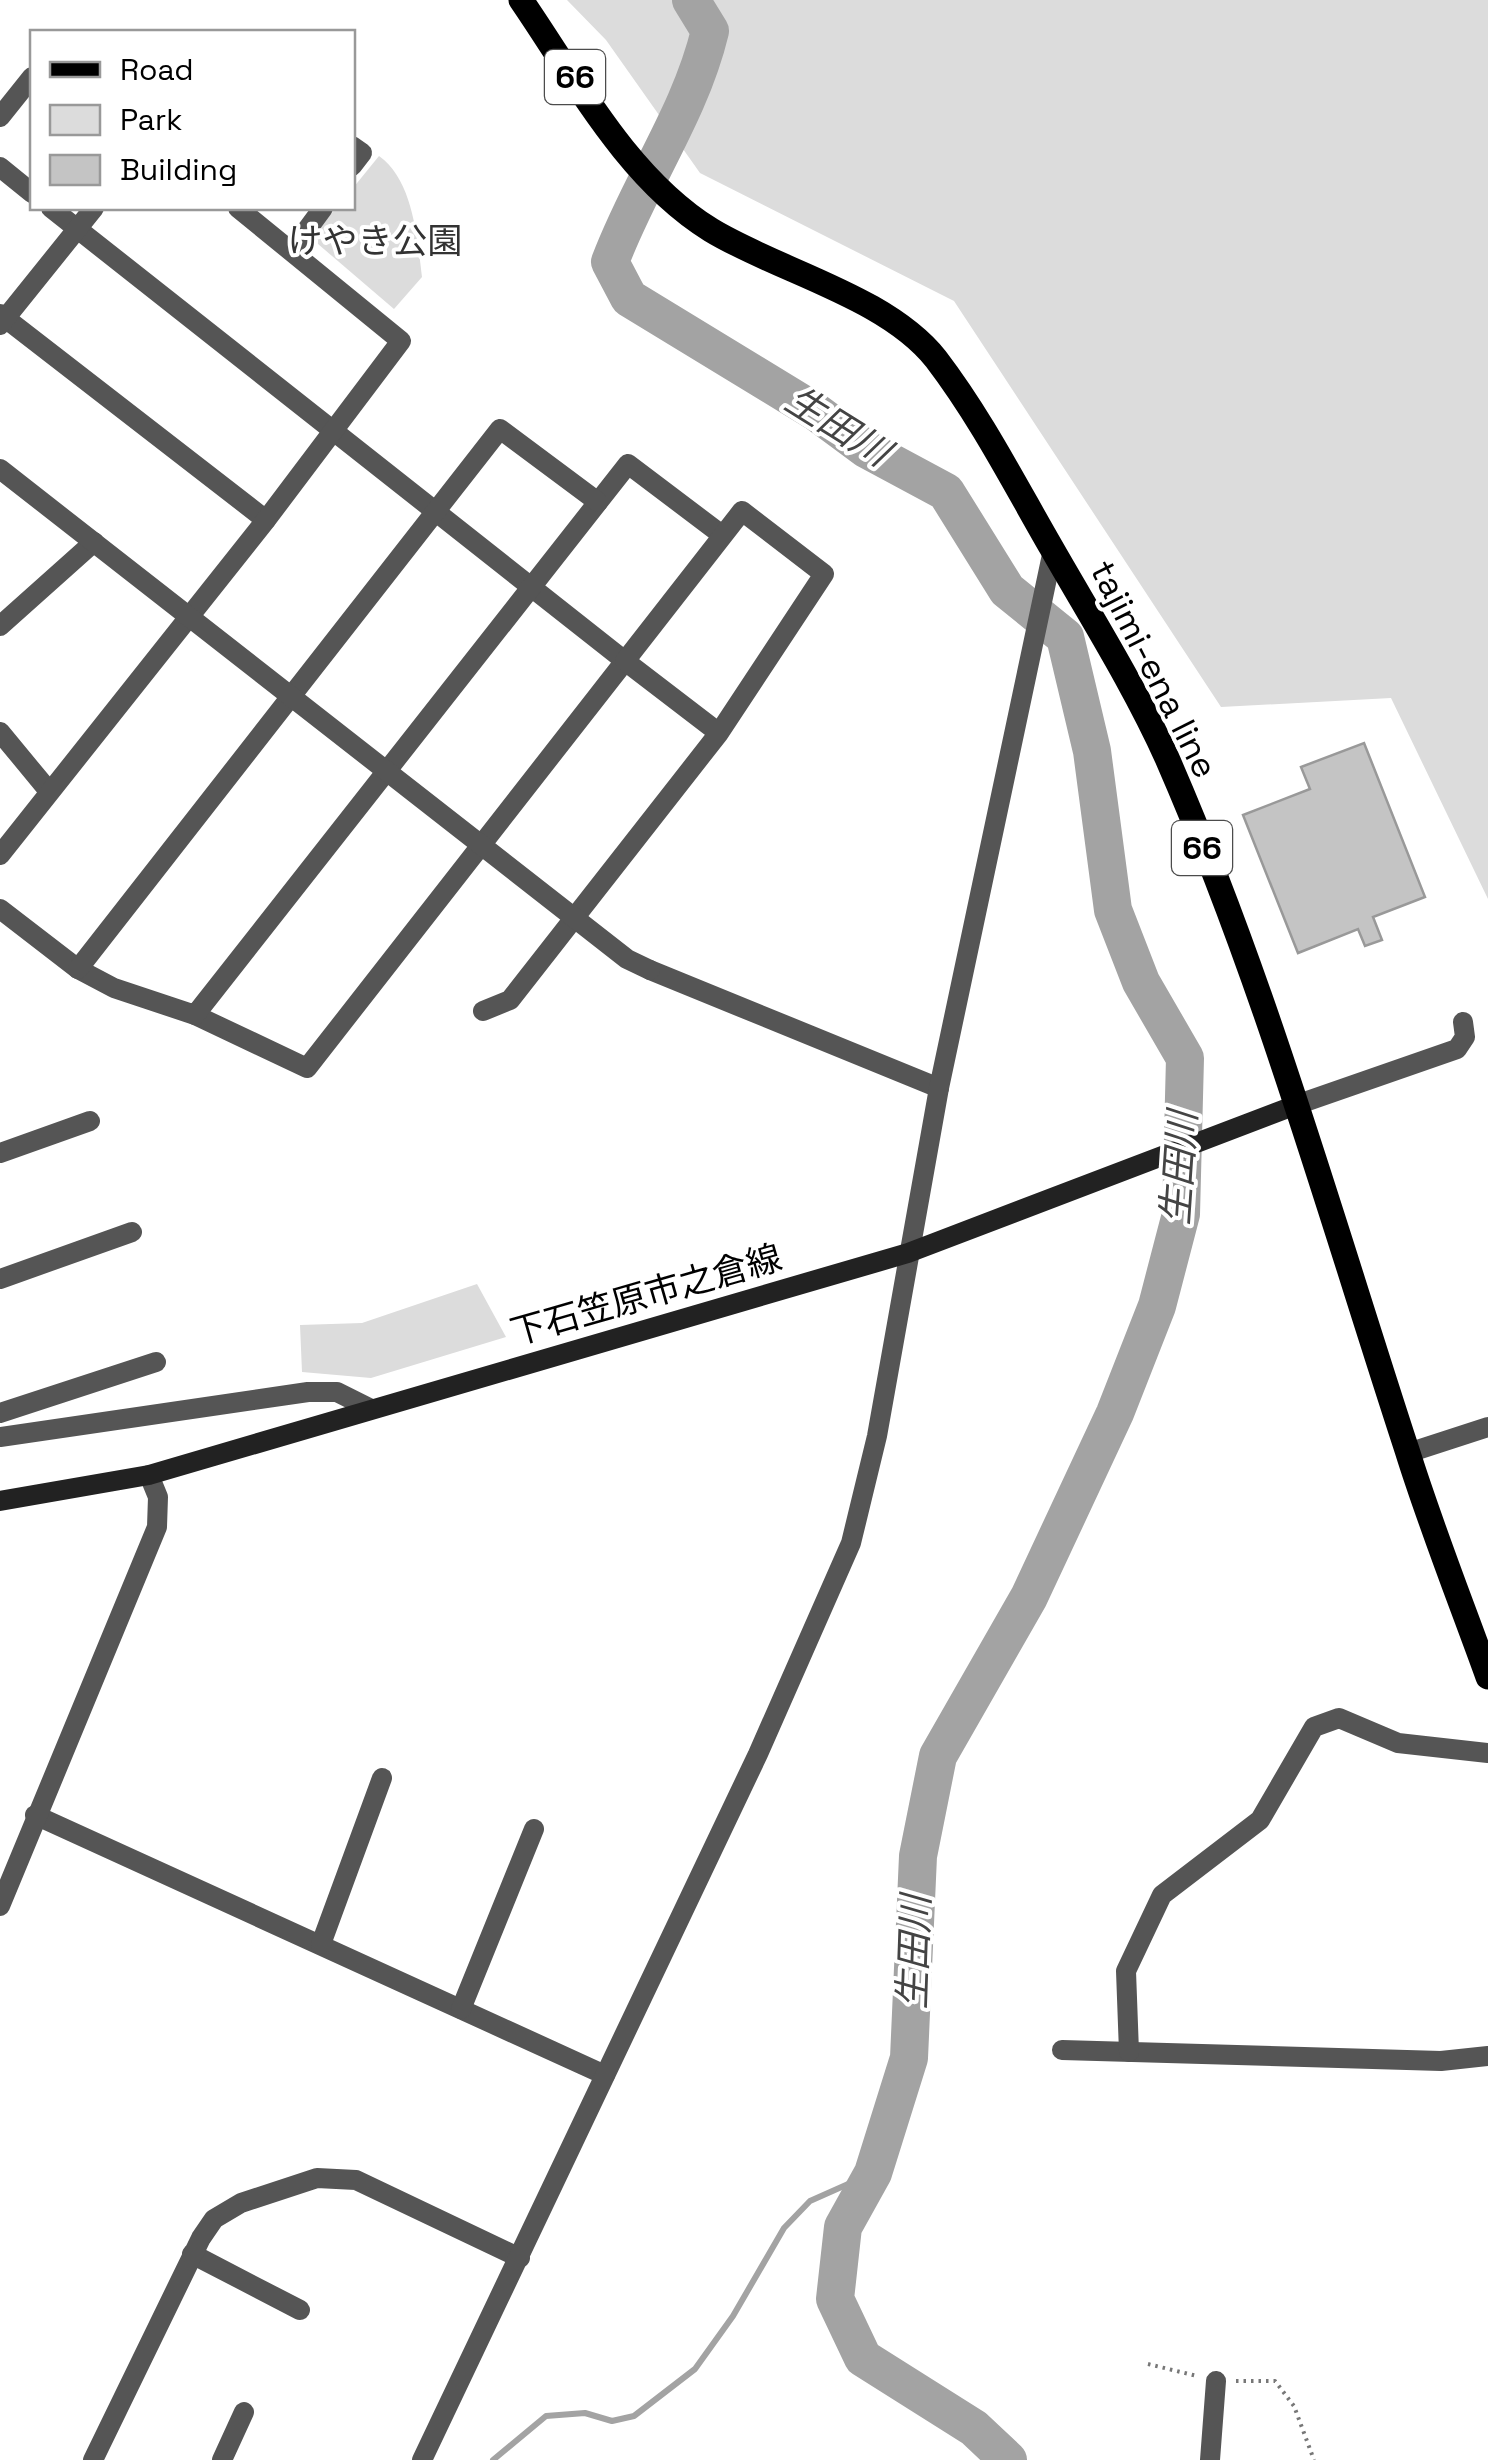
<svg xmlns="http://www.w3.org/2000/svg" width="1488" height="2460" font-family="'Space Grotesk','Noto Sans JP',sans-serif">
  <style>
    .green { fill: #dcdcdc }
    .lines { fill: none; stroke-linecap: round; stroke-linejoin: round }
    .stream { stroke: #a3a3a3; stroke-width: 6 }
    .river { stroke: #a3a3a3; stroke-width: 38 }
    .building { fill: #c4c4c4; stroke: #999; stroke-width: 2.5 }
    .path { stroke: #777; stroke-width: 4; stroke-dasharray: 2.5 5; stroke-linecap: butt }
    .minor { stroke: #555; stroke-width: 20 }
    .tertiary { stroke: #555; stroke-width: 20 }
    .secondary { stroke: #222; stroke-width: 20 }
    .primary { stroke: #000; stroke-width: 25 }
    .labels { text-anchor: middle; dominant-baseline: central; stroke-width: 8; stroke-linejoin: round; paint-order: stroke }
    .shield { fill: #fff; stroke: #4c4c4c; stroke-width: 2.5 }
    .shield-label { font-size: 32px; font-weight: bold; fill: #000 }
    .park-label { font-size: 35px; fill: #333; stroke: #fff }
    .street-label { font-size: 35px; fill: #000; stroke: #fff }
    .water-label { font-size: 38px; font-style: italic; fill: #444; stroke: #fff }
  </style>
  <rect width="100%" height="100%" fill="#fff"/>
  <g class="green">
    <polygon points="567,0 1488,0 1488,899 1391,698 1221,707 954,301 700,173 606,40"/>
    <path d="M379 156C413 180 417 237 422 277L394 309 311 238 336 208H352L353 188Z"/>
    <polygon points="477,1284 506,1337 371,1378 302,1372 300,1325 362,1323"/>
  </g>
  <g class="lines">
    <polyline class="stream" points="493,2460 546,2416 585,2413 612,2421 634,2416 695,2369 733,2316 784,2228 810,2201 873,2173"/>
    <path class="river" d="M691 0 710 31C690 114 640 182 610 262L629 298 816 412 866 449 946 492 1007 590 1065 637 1092 751 1113 910 1141 982 1185 1058 1181 1214 1157 1306 1115 1413 1029 1597 938 1756 918 1856 909 2058 873 2173 843 2227 835 2299 863 2358 974 2428 1008 2460"/>
  </g>
  <polygon class="building" points="1364,743 1425,897 1373,917 1382,940 1365,946 1358,929 1298,953 1243,815 1310,789 1301,767"/>
  <g class="lines">
    <g class="path">
      <polyline points="1148,2364 1197,2376"/>
      <polyline points="1236,2381 1275,2381 1294,2406 1314,2460"/>
    </g>
    <g class="minor">
      <polyline points="0,117 32,77"/>
      <polyline points="352,146 362,153 352,166"/>
      <polyline points="0,167 32,193"/>
      <polyline points="51,208 625,661 307,1068 195,1015"/>
      <polyline points="292,250 323,208"/>
      <polyline points="0,314 266,520"/>
      <polyline points="0,325 94,208"/>
      <polyline points="0,626 94,542"/>
      <polyline points="0,732 48,790"/>
      <polyline points="0,855 266,520 401,341 238,208"/>
      <polyline points="0,909 78,969 114,988 195,1015 628,464 722,535"/>
      <polyline points="78,969 500,429 598,502"/>
      <polyline points="650,970 939,1088"/>
      <polyline points="483,1011 510,1000 719,733 625,661 742,511 824,574 719,733"/>
      <polyline points="0,1153 90,1121"/>
      <polyline points="0,1279 132,1232"/>
      <polyline points="0,1413 156,1362"/>
      <polyline points="0,1437 308,1392 337,1392 371,1409"/>
      <polyline points="1408,1453 1488,1427"/>
      <polyline points="35,1815 605,2075"/>
      <polyline points="0,1906 157,1527 158,1497 149,1475"/>
      <polyline points="321,1944 382,1778"/>
      <polyline points="461,2009 534,1829"/>
      <polyline points="1062,2050 1441,2061 1488,2056"/>
      <polyline points="1129,2052 1126,1971 1162,1895 1260,1820 1314,1727 1339,1718 1398,1743 1488,1753"/>
      <polyline points="192,2254 300,2310"/>
      <polyline points="93,2460 201,2238 214,2219 241,2203 317,2178 356,2180 520,2258"/>
      <polyline points="222,2460 244,2412"/>
      <polyline points="1210,2460 1216,2381"/>
    </g>
    <g class="tertiary">
      <polyline points="0,469 627,959 650,970"/>
      <polyline points="1296,1105 1457,1049 1465,1037 1463,1022"/>
      <polyline points="422,2460 758,1754 851,1543 877,1436 939,1088 1053,550"/>
    </g>
    <polyline class="secondary" points="0,1501 149,1475 908,1253 1296,1105"/>
    <path class="primary" d="M521 0C576 80 627 178 711 230 778 271 886 296 936 359 981 418 1014 483 1051 547 1091 617 1134 685 1167 758 1265 982 1331 1218 1407 1450 1431 1527 1461 1602 1488 1677"/>
  </g>
  <g class="labels">
    <g class="shield">
      <rect x="545" y="50" width="60" height="54" rx="8"/>
      <rect x="1172" y="821" width="60" height="54" rx="8"/>
    </g>
    <g class="shield-label">
      <text x="575" y="77">66</text>
      <text x="1202" y="848">66</text>
    </g>
    <g class="park-label">
      <text x="375" y="241">けやき公園</text>
    </g>
    <g class="street-label">
      <text transform="translate(1154 669) rotate(63)">tajimi-ena line</text>
      <text transform="translate(646 1295) rotate(-16)">下石笠原市之倉線</text>
    </g>
    <g class="water-label">
      <text transform="translate(838 426) rotate(32)">生田川</text>
      <text transform="translate(1179 1168) rotate(-86)">生田川</text>
      <text transform="translate(914 1952) rotate(-88)">生田川</text>
    </g>
  </g>
  <rect x="30" y="30" width="325" height="180" fill="#ffffff" stroke="#999999" stroke-width="2.5"/>
  <rect x="50" y="62" width="50" height="15" fill="#000000" stroke="#999999" stroke-width="2.5"/>
  <text x="120" y="80" font-size="30" fill="#000000">Road</text>
  <rect x="50" y="105" width="50" height="30" fill="#dcdcdc" stroke="#999999" stroke-width="2.5"/>
  <text x="120" y="130" font-size="30" fill="#000000">Park</text>
  <rect x="50" y="155" width="50" height="30" fill="#c4c4c4" stroke="#999999" stroke-width="2.5"/>
  <text x="120" y="180" font-size="30" fill="#000000">Building</text>
</svg>
